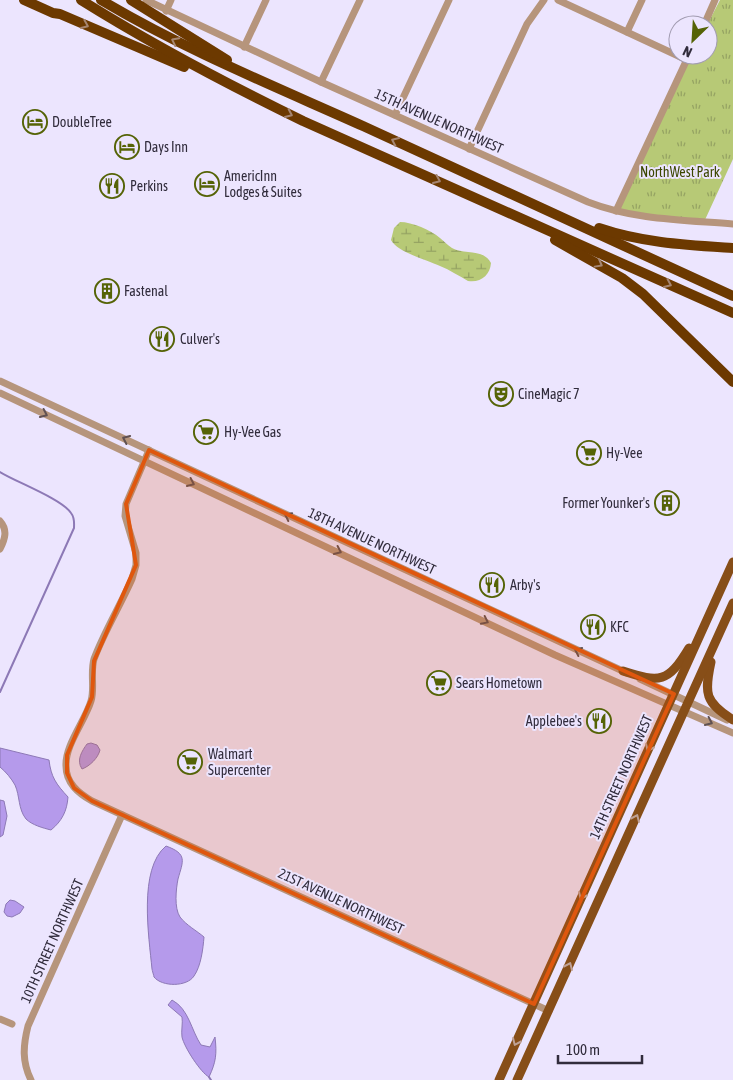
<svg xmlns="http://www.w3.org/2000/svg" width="733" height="1080" font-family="'Asap Condensed',sans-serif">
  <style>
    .wetland { fill: url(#wetland-marsh) }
    .park { fill: url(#park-tufts) }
    .water { fill: #b59aeb; stroke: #8d79b6 }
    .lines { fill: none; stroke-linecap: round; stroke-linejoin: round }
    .stream { stroke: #8d79b6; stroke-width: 2 }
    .minor { stroke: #b6957c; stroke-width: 7 }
    .major { stroke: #874e18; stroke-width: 9 }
    .highway { stroke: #6c3900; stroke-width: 10 }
    .oneway { stroke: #a68672 }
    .oneway2 { stroke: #605152 }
    .oneway3 { stroke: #bfa196 }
    .marked { fill: #df570e; fill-opacity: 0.2; stroke: #df570e; stroke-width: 4; stroke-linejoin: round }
    .labels { text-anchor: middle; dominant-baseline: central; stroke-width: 4; stroke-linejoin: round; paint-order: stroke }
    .street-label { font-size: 14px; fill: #312c3c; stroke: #ece5fe }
    .poi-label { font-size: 14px; fill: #312c3c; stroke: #ece5fe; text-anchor: start }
    .park-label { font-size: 14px; fill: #3c4700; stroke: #ece5fe }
  </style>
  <defs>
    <pattern id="wetland-marsh" width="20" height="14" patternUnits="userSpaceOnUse" patternTransform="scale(1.25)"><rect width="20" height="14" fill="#b7c976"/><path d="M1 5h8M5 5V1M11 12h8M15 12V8" fill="none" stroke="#95a362"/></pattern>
    <pattern id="park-tufts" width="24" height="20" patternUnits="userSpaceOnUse" patternTransform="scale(1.25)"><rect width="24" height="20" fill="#b7c976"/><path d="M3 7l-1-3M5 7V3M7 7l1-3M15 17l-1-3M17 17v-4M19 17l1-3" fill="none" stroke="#95a362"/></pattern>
  </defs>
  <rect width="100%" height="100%" fill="#ece5fe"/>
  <path class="wetland" d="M400 222C412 222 431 230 440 238 444 241 447 245 452 248 464 255 483 248 491 263 490 275 481 283 468 281 459 276 450 270 440 266 427 260 397 252 391 240L394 228Z"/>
  <polygon class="park" points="720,0 733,0 733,159 704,222 616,211 691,55 708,55 707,25"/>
  <g class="water">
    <path d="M91 743 97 745 100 750C98 758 90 766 82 769 76 760 82 751 87 744Z"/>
    <path d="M0 748 49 760C51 777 56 784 68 797 67 811 62 821 51 830 43 828 32 825 26 819 18 809 20 796 15 785 11 778 6 772 0 767Z"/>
    <polygon points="0,800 4,801 7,816 3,835 0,837"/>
    <path d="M166 846C188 854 183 861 178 879 176 889 174 908 180 917 186 925 197 931 204 937 203 949 201 966 194 976 187 987 162 987 154 977 154 976 152 970 152 969 149 937 138 869 166 846Z"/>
    <polygon points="10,900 15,901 24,907 20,913 12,917 7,916 4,912 6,904"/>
    <path d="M172 1000C189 1009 191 1030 201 1045L210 1047 215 1037C217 1054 216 1062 209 1077 201 1073 184 1047 182 1037 181 1031 183 1023 182 1017L168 1005Z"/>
  </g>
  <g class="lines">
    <g class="stream">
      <path d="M0 472C16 482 62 499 71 513 75 518 74 523 74 528L0 692"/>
      <polyline points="209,1077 211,1080"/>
    </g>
    <g class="minor">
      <path d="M146 0 321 82 588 202C634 220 684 220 733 224"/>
      <polyline points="558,0 687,60"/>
      <polyline points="166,11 171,0"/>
      <polyline points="704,25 715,0"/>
      <polyline points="627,32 642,0"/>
      <polyline points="244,47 266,0"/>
      <polyline points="321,82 360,0"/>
      <polyline points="395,115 449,0"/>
      <polyline points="469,149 527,24 544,0"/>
      <polyline points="616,211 689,55"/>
      <polyline points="0,381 627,673"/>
      <polyline points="0,393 555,655 733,733"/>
      <path d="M149 450 126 504 125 516 136 553V565L132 579C120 606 104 632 94 659 90 673 95 688 91 701 85 721 65 745 66 766 66 783 78 793 92 801L549 1011"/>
      <path d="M0 521C8 530 5 539 0 549"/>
      <polyline points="640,679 727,720"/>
      <polyline points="0,1019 12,1024"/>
      <path d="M31 1080C22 1062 23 1046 28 1026L122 815"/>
    </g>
    <g class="major">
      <path d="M711 662C704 694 705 702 733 720"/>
      <path d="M623 671C660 683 668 683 689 648"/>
      <polyline points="499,1080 733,562"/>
      <polyline points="517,1080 733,603"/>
    </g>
    <g class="highway">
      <polyline points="24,0 53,13 60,14 184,67"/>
      <path d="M81 0C153 45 227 84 303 121L733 313"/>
      <path d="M101 0C185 50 274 86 363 126 486 183 609 240 733 296"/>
      <polyline points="131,0 227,60"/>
      <path d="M599 228C643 243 687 245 733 248"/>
      <polyline points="555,240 622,278 643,294 733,382"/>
    </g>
  </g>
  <defs><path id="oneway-chevron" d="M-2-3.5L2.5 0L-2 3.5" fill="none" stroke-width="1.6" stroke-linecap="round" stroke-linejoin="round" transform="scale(1.25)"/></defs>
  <g class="oneway">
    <use href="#oneway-chevron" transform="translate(85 25) rotate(23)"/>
    <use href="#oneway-chevron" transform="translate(175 41) rotate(-153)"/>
    <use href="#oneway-chevron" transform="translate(289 114) rotate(25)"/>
    <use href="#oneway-chevron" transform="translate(395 141) rotate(-155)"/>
    <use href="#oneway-chevron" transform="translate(437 180) rotate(24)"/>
    <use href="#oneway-chevron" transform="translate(599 264) rotate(29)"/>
    <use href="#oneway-chevron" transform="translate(668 284) rotate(24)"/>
  </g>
  <g class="oneway2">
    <use href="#oneway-chevron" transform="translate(44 414) rotate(25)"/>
    <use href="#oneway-chevron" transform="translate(126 439) rotate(-155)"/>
    <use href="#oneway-chevron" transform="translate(191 483) rotate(25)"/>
    <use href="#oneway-chevron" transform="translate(288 516) rotate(-154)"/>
    <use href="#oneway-chevron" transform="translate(338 551) rotate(25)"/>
    <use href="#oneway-chevron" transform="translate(485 621) rotate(26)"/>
    <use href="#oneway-chevron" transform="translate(578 651) rotate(-155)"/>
    <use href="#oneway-chevron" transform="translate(709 722) rotate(25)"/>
  </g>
  <g class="oneway3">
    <use href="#oneway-chevron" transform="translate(649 748) rotate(114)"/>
    <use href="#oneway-chevron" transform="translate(636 818) rotate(-66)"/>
    <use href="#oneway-chevron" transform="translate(582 896) rotate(114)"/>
    <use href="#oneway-chevron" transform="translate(569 966) rotate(-66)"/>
    <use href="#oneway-chevron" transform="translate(516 1042) rotate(114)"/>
  </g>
  <path class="marked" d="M149 450 674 694 534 1004 92 801 74 788 67 773V755L92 697 94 661 136 565 126 504Z"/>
  <defs>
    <symbol id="hotel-ring" viewBox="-11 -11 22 22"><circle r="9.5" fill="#ece5fe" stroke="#556306" stroke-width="1.5"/><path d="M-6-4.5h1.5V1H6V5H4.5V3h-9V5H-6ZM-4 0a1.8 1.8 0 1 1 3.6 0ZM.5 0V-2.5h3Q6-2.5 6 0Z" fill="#556306"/></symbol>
    <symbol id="restaurant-ring" viewBox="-11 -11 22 22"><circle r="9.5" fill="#ece5fe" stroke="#556306" stroke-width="1.5"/><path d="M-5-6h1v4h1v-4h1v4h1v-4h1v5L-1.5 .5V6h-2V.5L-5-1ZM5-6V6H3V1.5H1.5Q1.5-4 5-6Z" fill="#556306"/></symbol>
    <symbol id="building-ring" viewBox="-11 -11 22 22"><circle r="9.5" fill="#ece5fe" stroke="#556306" stroke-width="1.5"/><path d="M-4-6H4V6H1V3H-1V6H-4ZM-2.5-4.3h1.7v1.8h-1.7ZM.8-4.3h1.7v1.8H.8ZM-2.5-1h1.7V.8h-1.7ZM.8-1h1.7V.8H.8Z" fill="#556306"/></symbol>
    <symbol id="theatre-ring" viewBox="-11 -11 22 22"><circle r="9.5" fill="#ece5fe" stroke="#556306" stroke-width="1.5"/><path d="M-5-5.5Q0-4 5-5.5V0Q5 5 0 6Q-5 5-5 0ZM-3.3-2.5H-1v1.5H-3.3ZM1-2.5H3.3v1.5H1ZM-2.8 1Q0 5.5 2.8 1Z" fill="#556306"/></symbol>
    <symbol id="supermarket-ring" viewBox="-11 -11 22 22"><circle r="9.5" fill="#ece5fe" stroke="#556306" stroke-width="1.5"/><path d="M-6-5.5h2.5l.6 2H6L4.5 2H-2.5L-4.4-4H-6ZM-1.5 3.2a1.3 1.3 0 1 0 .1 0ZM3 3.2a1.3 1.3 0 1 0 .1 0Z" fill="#556306"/></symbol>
  </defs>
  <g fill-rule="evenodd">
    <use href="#hotel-ring" x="21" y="108" width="28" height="28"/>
    <use href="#hotel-ring" x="113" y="133" width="28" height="28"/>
    <use href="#hotel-ring" x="193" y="170" width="28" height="28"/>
    <use href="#restaurant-ring" x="98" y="172" width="28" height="28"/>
    <use href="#building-ring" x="93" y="277" width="28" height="28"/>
    <use href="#restaurant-ring" x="148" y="325" width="28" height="28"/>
    <use href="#theatre-ring" x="487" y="380" width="28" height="28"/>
    <use href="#supermarket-ring" x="192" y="418" width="28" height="28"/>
    <use href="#supermarket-ring" x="575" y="439" width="28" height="28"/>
    <use href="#building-ring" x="653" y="489" width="28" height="28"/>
    <use href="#restaurant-ring" x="478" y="571" width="28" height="28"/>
    <use href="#restaurant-ring" x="579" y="613" width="28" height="28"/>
    <use href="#supermarket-ring" x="425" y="669" width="28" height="28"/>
    <use href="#restaurant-ring" x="585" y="707" width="28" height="28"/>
    <use href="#supermarket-ring" x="176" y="748" width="28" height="28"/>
  </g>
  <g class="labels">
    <g class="street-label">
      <text transform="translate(439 121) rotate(24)">15TH AVENUE NORTHWEST</text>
      <text transform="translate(372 541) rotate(25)">18TH AVENUE NORTHWEST</text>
      <text transform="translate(621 777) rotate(-66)">14TH STREET NORTHWEST</text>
      <text transform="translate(341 901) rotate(25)">21ST AVENUE NORTHWEST</text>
      <text transform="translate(52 941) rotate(-66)">10TH STREET NORTHWEST</text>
    </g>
    <g class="poi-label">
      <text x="52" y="122">DoubleTree</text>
      <text x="144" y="147">Days Inn</text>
      <text x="224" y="176">AmericInn<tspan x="224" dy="16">Lodges &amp; Suites</tspan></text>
      <text x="130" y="186">Perkins</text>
      <text x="124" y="291">Fastenal</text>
      <text x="180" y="339">Culver's</text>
      <text x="518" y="394">CineMagic 7</text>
      <text x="224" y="432">Hy-Vee Gas</text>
      <text x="606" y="453">Hy-Vee</text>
      <text x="650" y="503" text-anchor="end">Former Younker's</text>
      <text x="510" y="585">Arby's</text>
      <text x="610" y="627">KFC</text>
      <text x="456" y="683">Sears Hometown</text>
      <text x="582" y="721" text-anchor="end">Applebee's</text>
      <text x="208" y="754">Walmart<tspan x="208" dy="16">Supercenter</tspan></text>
    </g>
    <g class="park-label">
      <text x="680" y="172">NorthWest Park</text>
    </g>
  </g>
  <g transform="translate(693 40) rotate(205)"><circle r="24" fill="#ece5fe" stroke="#a19bb0"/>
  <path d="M0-4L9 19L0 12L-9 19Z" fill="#556306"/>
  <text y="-8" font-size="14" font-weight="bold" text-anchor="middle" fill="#312c3c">N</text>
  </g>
  <path d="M558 1055v8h84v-8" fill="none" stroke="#312c3c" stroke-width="2.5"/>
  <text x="566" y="1055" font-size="15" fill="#312c3c" stroke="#ece5fe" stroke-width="4" paint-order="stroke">100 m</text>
</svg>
